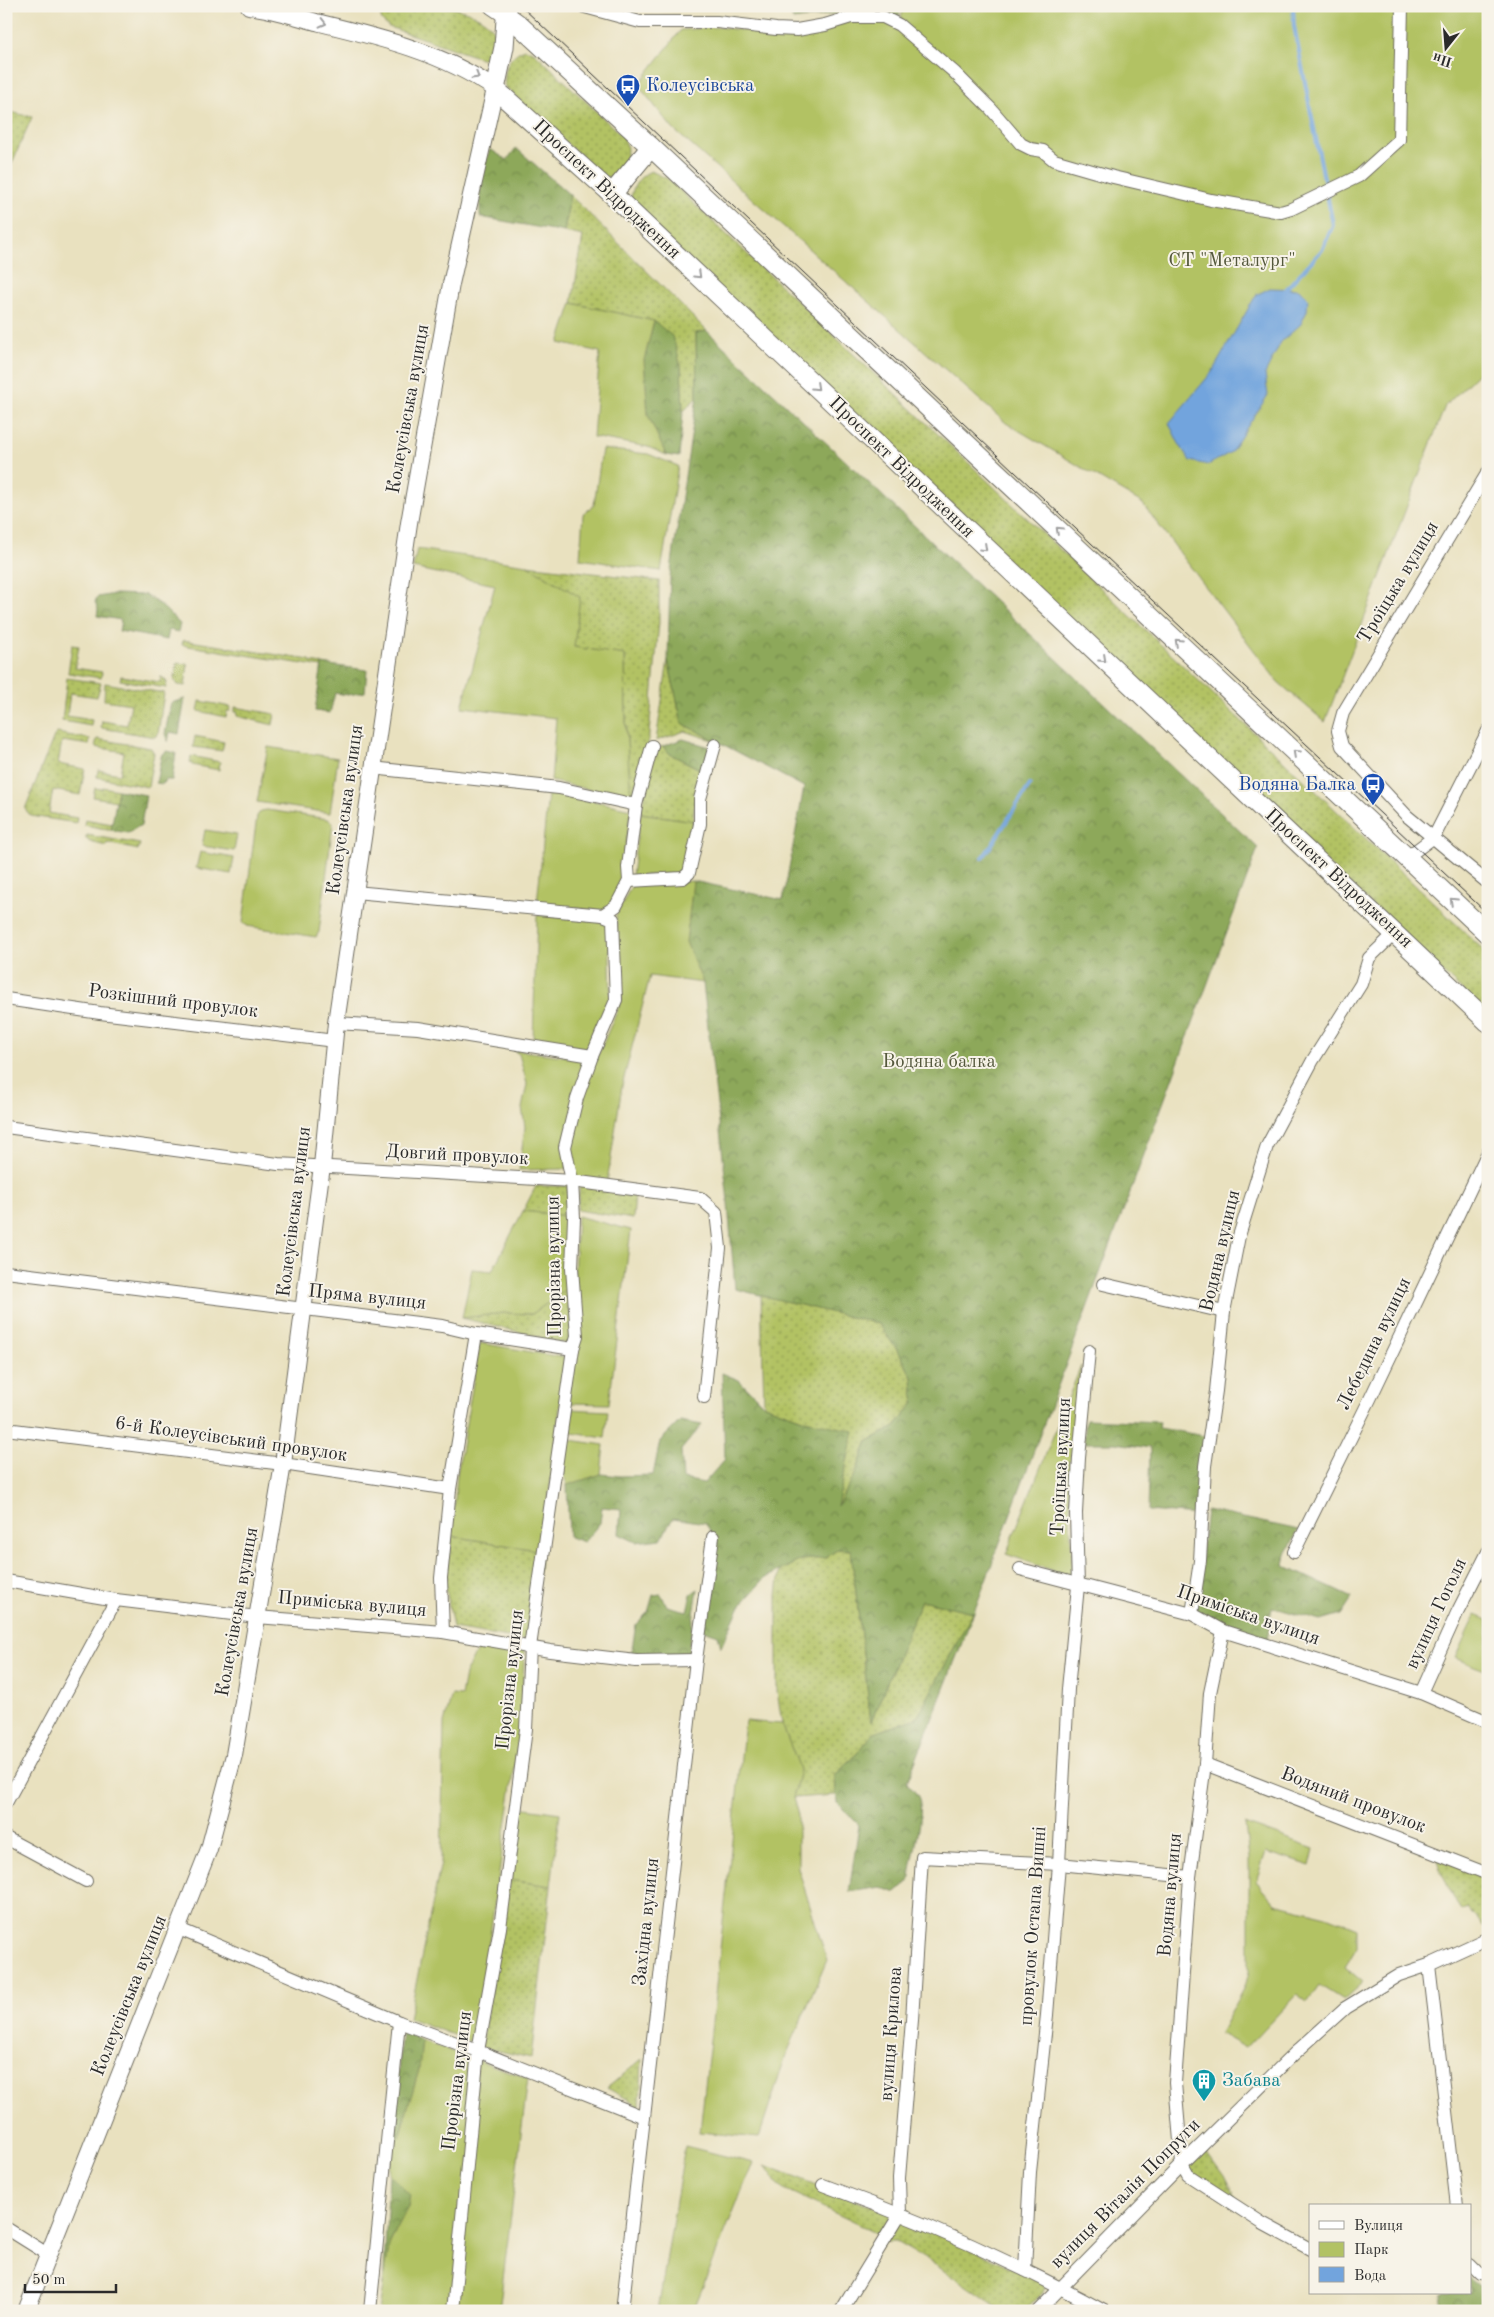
<svg xmlns="http://www.w3.org/2000/svg" width="1494" height="2317" font-family="'Old Standard TT',serif">
  <style>
    .grass { fill: url(#grass-dots); stroke: #6e7648 }
    .forest { fill: url(#forest-crowns); stroke: #5c6a42 }
    .green { fill: #b2c264; stroke: #6e7648 }
    .water { fill: #72a4dd; stroke: #4e6884 }
    .lines { fill: none; stroke-linecap: round; stroke-linejoin: round }
    .stream { stroke: #72a4dd; stroke-width: 4 }
    .minor-casing { stroke: #6e6b5f; stroke-width: 14 }
    .tertiary-casing { stroke: #6e6b5f; stroke-width: 18 }
    .secondary-casing { stroke: #6e6b5f; stroke-width: 21 }
    .minor { stroke: #fff; stroke-width: 12 }
    .tertiary { stroke: #fff; stroke-width: 16 }
    .secondary { stroke: #fff; stroke-width: 19 }
    .tram { stroke: #2b2b2b; stroke-width: 1 }
    .oneway { stroke: #a0a0a0 }
    .labels { text-anchor: middle; dominant-baseline: central; stroke-width: 4; stroke-linejoin: round; paint-order: stroke }
    .transit-label { font-size: 19px; fill: #164399; stroke: #f7f3e8; text-anchor: start }
    .street-label { font-size: 19px; fill: #2b2b2b; stroke: #f7f3e8 }
    .park-label { font-size: 19px; fill: #54583c; stroke: #f7f3e8 }
    .culture-label { font-size: 19px; fill: #0d838f; stroke: #f7f3e8; text-anchor: start }
  </style>
  <defs>
    <pattern id="grass-dots" width="8" height="8" patternUnits="userSpaceOnUse" patternTransform="scale(1.25)"><rect width="8" height="8" fill="#b2c264"/><path d="M2 2h.1M6 6h.1" fill="none" stroke="#919e53" stroke-width="1.8" stroke-linecap="round"/></pattern>
    <pattern id="forest-crowns" width="20" height="18" patternUnits="userSpaceOnUse" patternTransform="scale(1.25)"><rect width="20" height="18" fill="#8da85a"/><path d="M2 6a3 3 0 1 1 6 0M12 15a3 3 0 1 1 6 0" fill="none" stroke="#73894b"/></pattern>
  </defs>
  <rect width="100%" height="100%" fill="#f7f3e8"/>
  <filter id="ink" filterUnits="userSpaceOnUse"><feTurbulence type="fractalNoise" baseFrequency=".02" numOctaves="2"/><feDisplacementMap in="SourceGraphic" scale="10" xChannelSelector="R" yChannelSelector="G"/><feConvolveMatrix kernelMatrix="1 2 1 2 8 2 1 2 1" color-interpolation-filters="sRGB"/></filter>
  <filter id="wash" filterUnits="userSpaceOnUse"><feTurbulence type="fractalNoise" baseFrequency=".0096" numOctaves="4" result="noise"/><feDisplacementMap in="SourceGraphic" scale="20" xChannelSelector="R" yChannelSelector="G"/><feGaussianBlur stdDeviation="1.12" result="paint"/><feColorMatrix in="noise" values="0 0 0 0 0 0 0 0 0 0 0 0 0 0 0 0 0 1.4 0 .05"/><feComposite in="paint" operator="in"/></filter>
  <g filter="url(#wash)">
    <rect width="100%" height="100%" fill="#e9e1bf"/>
    <g class="grass">
      <path d="M386 6C421 6 471 0 495 31L494 42 486 58H480L389 27 382 21 380 14Z"/>
      <path d="M525 49 535 53 623 137C632 153 624 163 613 176L605 178 505 87C503 71 508 55 525 49Z"/>
      <polygon points="6,111 32,117 6,177"/>
      <path d="M651 171 668 179 1488 954V1015L631 205C630 190 637 177 651 171Z"/>
      <polygon points="570,195 707,331 696,333 697,397 683,412 681,367 654,321 572,303 583,236 564,232"/>
      <polygon points="527,565 659,581 659,622 648,745 631,799 626,727 625,656 574,647 579,597"/>
      <polygon points="183,640 310,660 310,662 322,664 322,667 182,645"/>
      <polygon points="72,645 79,646 75,668 102,672 101,678 68,673"/>
      <polygon points="668,660 682,723 721,743 685,731 656,741"/>
      <polygon points="177,663 188,664 185,686 178,685 174,680"/>
      <polygon points="121,676 160,682 161,676 167,682 166,688 120,680"/>
      <polygon points="67,678 101,683 97,697 70,693 67,716 92,720 91,726 62,721"/>
      <polygon points="105,683 164,693 158,734 155,737 101,728 102,721 127,725 131,704 104,700"/>
      <polygon points="200,701 231,707 230,711 227,711 226,717 198,711"/>
      <polygon points="235,707 275,714 273,725 237,716 238,712 235,712"/>
      <polygon points="57,733 90,739 89,745 62,741 58,764 85,769 80,795 53,790 49,813 77,818 76,823 31,816 25,809 54,736"/>
      <polygon points="195,736 224,742 222,751 193,747"/>
      <polygon points="97,739 151,748 154,753 148,787 97,777 98,770 120,774 124,752 95,747"/>
      <polygon points="663,746 670,754 702,770 696,786 693,821 640,813 656,749"/>
      <polygon points="191,756 220,762 219,770 192,765 190,763"/>
      <polygon points="103,787 118,790 116,801 93,797 95,788 102,789"/>
      <polygon points="85,819 112,824 111,830 84,825"/>
      <polygon points="87,835 140,844 138,850 107,843 106,846 90,842 85,838"/>
      <polygon points="536,1186 568,1186 567,1216 523,1211"/>
      <polygon points="580,1186 635,1196 633,1219 577,1210"/>
      <polygon points="570,1287 573,1334 571,1345 462,1318 504,1313 532,1314"/>
      <polygon points="761,1295 879,1324 900,1354 912,1377 914,1403 895,1427 868,1441 855,1475 836,1508 805,1420 764,1405"/>
      <polygon points="452,1536 542,1551 527,1640 453,1628 445,1582"/>
      <polygon points="838,1549 851,1550 871,1721 921,1600 974,1612 917,1719 874,1733 853,1758 835,1775 836,1795 793,1798 800,1770 782,1724 777,1691 777,1595 780,1570 801,1560 826,1558"/>
      <polygon points="1436,1857 1488,1878 1488,1922 1483,1927 1467,1908 1461,1911 1440,1871"/>
      <polygon points="510,1880 551,1886 531,2058 481,2047"/>
      <polygon points="642,2059 640,2106 607,2088"/>
      <polygon points="1203,2147 1224,2176 1239,2206 1191,2173 1185,2164"/>
      <polygon points="765,2165 895,2215 877,2233 780,2187"/>
      <polygon points="901,2217 1043,2282 1045,2288 1042,2294 1021,2311 1002,2311 944,2270 896,2242 885,2242"/>
    </g>
    <g class="forest">
      <polygon points="789,6 900,6 899,17 868,9 793,20"/>
      <polygon points="516,148 570,195 564,232 480,217 480,174 490,149 507,160"/>
      <polygon points="654,321 673,337 681,367 683,412 679,457 666,455 648,415 644,360"/>
      <path d="M707 331 1258 848 974 1612 907 1783C911 1788 918 1794 919 1799 925 1823 911 1855 910 1880L896 1893 881 1887 849 1892 859 1825 837 1803 835 1775 853 1758 874 1733 917 1718 973 1612 921 1600 871 1722 851 1550 838 1549 826 1558 801 1560 765 1578 740 1606 721 1647 718 1635 701 1629 713 1537 706 1523 673 1518 661 1539 636 1542 619 1534 621 1509 602 1507 600 1523 584 1542 569 1537 567 1485 601 1474 620 1476 653 1475 660 1441 680 1421 702 1425 681 1450 683 1479 704 1483 725 1459 722 1373 739 1380 764 1405 805 1420 854 1431 837 1506 855 1475 868 1441 895 1427 914 1403 912 1377 900 1354 879 1324 735 1289 727 1192 703 983 686 942 693 881 783 900 804 787 682 723 668 660 670 576 697 397 696 333Z"/>
      <path d="M115 594 145 595C159 602 169 613 180 624L178 632 169 630 167 640 119 631 121 620 97 616 98 609 95 602 97 597Z"/>
      <polygon points="322,664 367,670 365,692 348,695 335,693 330,713 315,711"/>
      <polygon points="185,699 179,734 170,732 168,742 165,734 171,703"/>
      <polygon points="683,739 710,747 702,770 670,754 663,746"/>
      <polygon points="167,751 176,753 172,780 165,780 163,784 156,783 161,757 162,754"/>
      <polygon points="118,790 146,795 141,825 128,833 111,830"/>
      <polygon points="1086,1419 1160,1422 1159,1428 1205,1436 1197,1515 1148,1511 1150,1448 1116,1443 1084,1443"/>
      <polygon points="1206,1510 1299,1530 1286,1554 1284,1566 1352,1598 1341,1615 1320,1621 1272,1607 1267,1640 1225,1628 1195,1611"/>
      <polygon points="698,1589 687,1658 631,1655 636,1624 648,1612 653,1595 661,1594 667,1606 687,1611 691,1594"/>
      <polygon points="402,2029 422,2041 419,2070 399,2137 392,2140"/>
      <polygon points="389,2174 410,2194 408,2207 390,2242 383,2287"/>
      <polygon points="1470,2277 1480,2285 1488,2286 1488,2311 1437,2311 1441,2293 1470,2293"/>
    </g>
    <g class="green">
      <polygon points="903,6 1488,6 1488,364 1445,406 1325,722 1278,682 1142,503 1006,423 673,129 638,85 681,30 718,27 786,36 848,22 884,22 900,26"/>
      <polygon points="572,303 654,321 644,360 648,415 666,455 648,447 593,437 600,352 559,343"/>
      <polygon points="602,449 648,454 678,466 661,571 580,559 583,514 594,505"/>
      <polygon points="417,549 527,565 580,597 574,647 625,655 626,727 631,799 551,781 556,718 462,707 495,585 413,568"/>
      <polygon points="268,747 338,758 330,813 257,802"/>
      <polygon points="557,793 631,809 619,889 614,901 601,911 537,903 548,794"/>
      <polygon points="267,810 328,819 333,823 319,932 316,937 247,926 243,922 257,816 261,811"/>
      <polygon points="640,813 693,821 683,873 632,876"/>
      <polygon points="205,830 237,835 234,851 202,846"/>
      <polygon points="200,852 234,858 231,874 196,868"/>
      <polygon points="693,881 686,942 703,983 650,976 622,1086 607,1183 575,1178 568,1147 593,1066 622,1000 616,915 632,885"/>
      <polygon points="537,915 609,922 611,1001 588,1049 533,1040"/>
      <polygon points="513,1050 588,1059 566,1169 519,1170 525,1127 522,1108 527,1084 519,1054"/>
      <polygon points="523,1211 567,1216 570,1287 532,1314 504,1313 462,1318 472,1269 492,1271"/>
      <polygon points="577,1216 631,1230 609,1404 568,1403"/>
      <polygon points="480,1343 566,1358 542,1551 452,1536 457,1475"/>
      <polygon points="1081,1366 1071,1475 1070,1515 1073,1578 1006,1554"/>
      <polygon points="569,1409 608,1411 605,1438 565,1432"/>
      <polygon points="564,1439 604,1445 601,1474 567,1485 561,1465"/>
      <polygon points="1476,1615 1488,1620 1488,1672 1456,1658"/>
      <polygon points="480,1644 525,1646 520,1731 474,2043 409,2018 441,1862 444,1723 452,1695 461,1696 465,1674"/>
      <polygon points="745,1721 782,1724 800,1770 793,1798 798,1815 798,1868 827,1960 785,2058 759,2138 700,2132"/>
      <polygon points="519,1807 560,1813 551,1886 510,1880"/>
      <polygon points="1245,1824 1314,1849 1310,1866 1266,1852 1256,1881 1275,1903 1327,1916 1357,1928 1357,1947 1345,1967 1363,1982 1343,2000 1319,1985 1307,2002 1297,1994 1246,2048 1220,2033 1245,1987 1249,1972 1249,1858"/>
      <polygon points="422,2041 528,2078 499,2311 379,2311 390,2242 408,2207 410,2195 389,2174 392,2140 399,2137 419,2070"/>
      <polygon points="685,2146 753,2163 693,2311 658,2311"/>
    </g>
    <polygon class="water" points="1270,288 1299,289 1308,299 1307,311 1301,324 1281,342 1265,374 1268,395 1231,452 1208,465 1190,461 1178,442 1169,423 1212,372 1256,295"/>
    <g class="lines">
      <g class="stream">
        <polyline points="1284,291 1322,250 1333,225 1294,26 1293,6"/>
        <polyline points="983,858 1030,785"/>
      </g>
    </g>
  </g>
  <g filter="url(#ink)">
    <g class="lines">
      <defs>
        <g id="minor">
          <polyline points="581,6 640,22 717,22 776,29 797,30 825,25 851,17 883,17 899,25 954,72 991,109 1021,144 1031,149 1043,151 1054,160 1113,177 1211,200 1281,212 1291,209 1359,176 1399,140 1402,6"/>
          <polyline points="1488,472 1343,713 1338,731 1342,746 1407,816 1488,883"/>
          <polyline points="372,768 559,788 636,805"/>
          <polyline points="1407,857 1434,837 1488,731"/>
          <polyline points="629,881 683,878 689,873 700,824 700,799 715,745"/>
          <polyline points="355,892 603,915"/>
          <polyline points="6,999 100,1013 335,1041"/>
          <polyline points="336,1023 418,1028 592,1056"/>
          <polyline points="6,1127 278,1164 572,1181 700,1198 716,1212 720,1248 704,1397"/>
          <polyline points="6,1272 442,1326 476,1334 573,1349"/>
          <polyline points="1103,1284 1224,1312"/>
          <polyline points="6,1429 283,1464 450,1489"/>
          <polyline points="1294,1552 1370,1399 1488,1152"/>
          <polyline points="1020,1569 1192,1614 1223,1631 1421,1693 1488,1722"/>
          <polyline points="6,1581 116,1600 257,1617 443,1632 550,1651 636,1661 696,1660"/>
          <polyline points="1192,1614 1200,1561 1205,1466 1216,1391 1224,1312 1239,1236 1267,1146 1313,1060 1361,984 1369,958 1395,933"/>
          <polyline points="1223,1631 1210,1693 1205,1764 1190,1877 1175,2083 1182,2164 1188,2175 1262,2223 1310,2249"/>
          <polyline points="443,1632 441,1578 450,1489 476,1334"/>
          <polyline points="1421,1693 1457,1613 1488,1552"/>
          <polyline points="1205,1764 1488,1874"/>
          <polyline points="6,1803 116,1600"/>
          <polyline points="6,1838 86,1881"/>
          <polyline points="179,1929 399,2022 478,2051 644,2117"/>
          <polyline points="1429,1965 1457,2206"/>
          <path d="M823 2185C920 2220 1014 2262 1104 2311"/>
          <polyline points="900,2214 899,2178 912,2020 922,1857 1059,1864 1190,1877"/>
          <polyline points="6,2228 49,2255"/>
          <polyline points="1470,2264 1480,2274 1488,2275"/>
          <polyline points="1025,2270 1030,2172 1047,2015 1059,1864 1068,1689 1078,1586 1076,1513 1079,1458 1089,1351"/>
          <polyline points="370,2311 399,2022"/>
          <polyline points="453,2311 478,2051 500,1928 526,1729 530,1647 573,1349 577,1336 572,1268 574,1218 572,1181 565,1147 577,1098 592,1056 616,1000 613,919 603,915 616,906 629,881 628,867 636,805 652,746"/>
          <polyline points="622,2311 696,1660 713,1537"/>
          <polyline points="841,2311 900,2214"/>
          <polyline points="1038,2311 1182,2164 1294,2054 1345,2008 1399,1975 1429,1965 1488,1938"/>
        </g>
        <g id="tertiary">
          <polyline points="492,6 507,16"/>
          <path d="M26 2311 209 1849 234 1755 283 1464 322 1166 336 1023 409 523 451 284 495 89C442 52 378 37 316 22 294 16 272 9 249 6"/>
        </g>
        <g id="secondary">
          <polyline points="507,6 504,47 495,89 612,194 1488,1022"/>
          <polyline points="507,16 518,24 651,147 1488,934"/>
          <polyline points="612,194 651,147"/>
        </g>
      </defs>
      <use href="#minor" class="minor-casing"/>
      <use href="#tertiary" class="tertiary-casing"/>
      <use href="#secondary" class="secondary-casing"/>
      <use href="#minor" class="minor"/>
      <use href="#tertiary" class="tertiary"/>
      <use href="#secondary" class="secondary"/>
      <polyline class="tram" points="521,6 1015,472 1488,914"/>
    </g>
    <defs><path id="oneway-chevron" d="M-2-3.5L2.5 0L-2 3.5" fill="none" stroke-width="1.6" stroke-linecap="round" stroke-linejoin="round" transform="scale(1.25)"/></defs>
    <g class="oneway">
      <use href="#oneway-chevron" transform="translate(323 23) rotate(14)"/>
      <use href="#oneway-chevron" transform="translate(476 76) rotate(31)"/>
      <use href="#oneway-chevron" transform="translate(698 275) rotate(44)"/>
      <use href="#oneway-chevron" transform="translate(816 387) rotate(43)"/>
      <use href="#oneway-chevron" transform="translate(1059 530) rotate(-137)"/>
      <use href="#oneway-chevron" transform="translate(984 548) rotate(43)"/>
      <use href="#oneway-chevron" transform="translate(1178 642) rotate(-137)"/>
      <use href="#oneway-chevron" transform="translate(1103 659) rotate(43)"/>
      <use href="#oneway-chevron" transform="translate(1296 753) rotate(-137)"/>
      <use href="#oneway-chevron" transform="translate(1453 901) rotate(-136)"/>
    </g>
  </g>
  <defs>
    <symbol id="bus-pin" viewBox="-11 -11 22 30"><path d="M0 17L-7.5 6A9.5 9.5 0 1 1 7.5 6Z" fill="#1a4fb4" stroke="#f7f3e8"/><path d="M-5-6H5V4H4V6H2V4H-2V6H-4V4H-5ZM-3.5-4V0h7V-4ZM-3.5 1.2v1.5H-2V1.2ZM2 1.2v1.5H3.5V1.2Z" fill="#fff"/></symbol>
    <symbol id="building-pin" viewBox="-11 -11 22 30"><path d="M0 17L-7.5 6A9.5 9.5 0 1 1 7.5 6Z" fill="#0f9aa8" stroke="#f7f3e8"/><path d="M-4-6H4V6H1V3H-1V6H-4ZM-2.5-4.3h1.7v1.8h-1.7ZM.8-4.3h1.7v1.8H.8ZM-2.5-1h1.7V.8h-1.7ZM.8-1h1.7V.8H.8Z" fill="#fff"/></symbol>
  </defs>
  <g fill-rule="evenodd">
    <use href="#bus-pin" x="614" y="72" width="28" height="38"/>
    <use href="#bus-pin" x="1359" y="771" width="28" height="38"/>
    <use href="#building-pin" x="1190" y="2067" width="28" height="38"/>
  </g>
  <g class="labels">
    <g class="transit-label">
      <text x="646" y="86">Колеусівська</text>
      <text x="1356" y="785" text-anchor="end">Водяна Балка</text>
    </g>
    <g class="street-label">
      <text transform="translate(606 190) rotate(43)">Проспект Відродження</text>
      <text transform="translate(409 409) rotate(-80)">Колеусівська вулиця</text>
      <text transform="translate(901 468) rotate(44)">Проспект Відродження</text>
      <text transform="translate(1399 583) rotate(-59)">Троїцька вулиця</text>
      <text transform="translate(346 810) rotate(-82)">Колеусівська вулиця</text>
      <text transform="translate(1338 879) rotate(43)">Проспект Відродження</text>
      <text transform="translate(173 1002) rotate(7)">Розкішний провулок</text>
      <text transform="translate(457 1156) rotate(3)">Довгий провулок</text>
      <text transform="translate(295 1212) rotate(-83)">Колеусівська вулиця</text>
      <text transform="translate(1221 1251) rotate(-77)">Водяна вулиця</text>
      <text transform="translate(555 1266) rotate(-91)">Прорізна вулиця</text>
      <text transform="translate(367 1298) rotate(6)">Пряма вулиця</text>
      <text transform="translate(1375 1344) rotate(-64)">Лебедина вулиця</text>
      <text transform="translate(231 1440) rotate(8)">6-й Колеусівський провулок</text>
      <text transform="translate(1062 1467) rotate(-87)">Троїцька вулиця</text>
      <text transform="translate(352 1605) rotate(5)">Приміська вулиця</text>
      <text transform="translate(238 1612) rotate(-80)">Колеусівська вулиця</text>
      <text transform="translate(1437 1614) rotate(-65)">вулиця Гоголя</text>
      <text transform="translate(1248 1616) rotate(19)">Приміська вулиця</text>
      <text transform="translate(511 1680) rotate(-84)">Прорізна вулиця</text>
      <text transform="translate(1353 1801) rotate(21)">Водяний провулок</text>
      <text transform="translate(1171 1895) rotate(-85)">Водяна вулиця</text>
      <text transform="translate(647 1922) rotate(-84)">Західна вулиця</text>
      <text transform="translate(1034 1926) rotate(-86)">провулок Остапа Вишні</text>
      <text transform="translate(130 1996) rotate(-68)">Колеусівська вулиця</text>
      <text transform="translate(892 2034) rotate(-86)">вулиця Крилова</text>
      <text transform="translate(458 2081) rotate(-83)">Прорізна вулиця</text>
      <text transform="translate(1126 2194) rotate(-45)">вулиця Віталія Попруги</text>
    </g>
    <g class="park-label">
      <text x="1232" y="261">СТ "Металург"</text>
      <text x="939" y="1062">Водяна балка</text>
    </g>
    <g class="culture-label">
      <text x="1222" y="2081">Забава</text>
    </g>
  </g>
  <rect width="1494" height="2317" fill="none" stroke="#f7f3e8" stroke-width="25"/>
  <rect x="1309" y="2204" width="162" height="90" fill="#f7f3e8" stroke="#a5a39c"/>
  <rect x="1319" y="2221" width="25" height="8" fill="#ffffff" stroke="#a5a39c"/>
  <text x="1354" y="2230" font-size="15" fill="#2b2b2b">Вулиця</text>
  <rect x="1319" y="2242" width="25" height="15" fill="#b2c264" stroke="#a5a39c"/>
  <text x="1354" y="2254" font-size="15" fill="#2b2b2b">Парк</text>
  <rect x="1319" y="2267" width="25" height="15" fill="#72a4dd" stroke="#a5a39c"/>
  <text x="1354" y="2280" font-size="15" fill="#2b2b2b">Вода</text>
  <g transform="translate(1446 48) rotate(197)" stroke="#f7f3e8" stroke-width="4" paint-order="stroke">
  <path d="M0-4L9 19L0 12L-9 19Z" fill="#2b2b2b"/>
  <text y="-8" font-size="14" font-weight="bold" text-anchor="middle" fill="#2b2b2b">Пн</text>
  </g>
  <path d="M25 2284v8h91v-8" fill="none" stroke="#2b2b2b" stroke-width="2.5"/>
  <text x="32" y="2284" font-size="15" fill="#2b2b2b" stroke="#f7f3e8" stroke-width="4" paint-order="stroke">50 m</text>
</svg>
